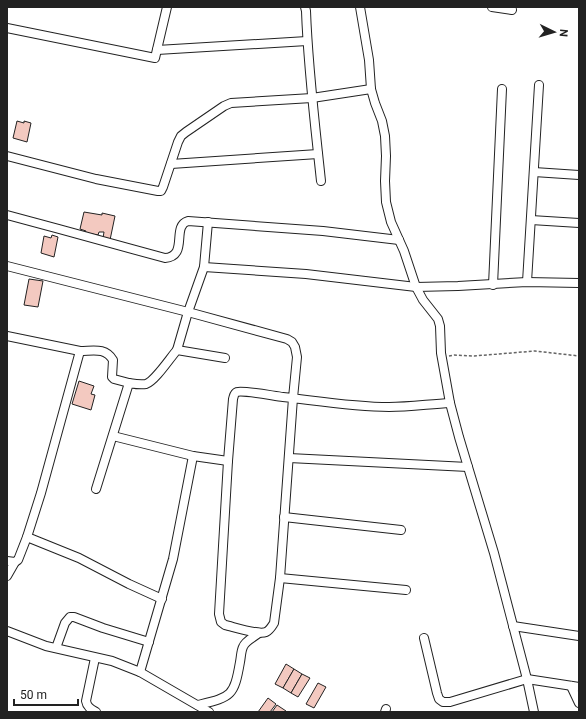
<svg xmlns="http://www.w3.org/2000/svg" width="586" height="719" font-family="Roboto,sans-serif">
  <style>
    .building { fill: #f3c9c0; stroke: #222 }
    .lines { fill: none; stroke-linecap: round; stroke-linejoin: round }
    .minor-casing { stroke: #222; stroke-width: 10 }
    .path { stroke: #646464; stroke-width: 1.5; stroke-dasharray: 3 2; stroke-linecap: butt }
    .minor { stroke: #fff; stroke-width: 8 }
  </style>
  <rect width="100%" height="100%" fill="#fff"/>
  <g class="building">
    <polygon points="17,121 24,123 24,121 31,123 27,142 13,138"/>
    <polygon points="84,212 102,215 102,213 115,216 110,240 103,238 104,232 99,232 98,235 85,233 86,231 80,229"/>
    <polygon points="52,235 58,237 54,257 41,253 44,236 51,238"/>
    <polygon points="29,279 43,281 38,307 24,305"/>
    <polygon points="79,381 94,386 91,394 95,395 91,410 72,404"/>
    <polygon points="286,664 294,669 283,688 275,684"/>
    <polygon points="294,669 302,674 291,693 283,688"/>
    <polygon points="302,674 310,678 298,697 291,693"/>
    <polygon points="318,683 326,687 314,708 306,704"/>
    <polygon points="268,698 276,704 270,712 258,712"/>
    <polygon points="277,705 286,711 285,712 272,712"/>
  </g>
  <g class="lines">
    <defs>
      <g id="minor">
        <path d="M305 7 306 11C308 68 315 124 321 181"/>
        <polyline points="360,7 369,60 371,89 375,103 382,121 385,136 386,156 385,181 386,202 391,222 404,251 416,287 423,300 438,319 440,326 441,353 450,403 459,437 468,467 494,553 527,679 534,712"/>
        <polyline points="492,7 512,10"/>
        <polyline points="7,28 155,58 167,7"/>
        <polyline points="157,50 307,41"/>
        <polyline points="7,156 96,179 158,191 161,191 163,187 178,142 181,136 186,132 224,106 231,103 312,98 371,89"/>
        <polyline points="171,164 318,154"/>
        <polyline points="534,172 579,175"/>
        <path d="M7 215 59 229 165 258C189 256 171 226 188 221L323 231 399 240"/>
        <polyline points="531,220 579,223"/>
        <path d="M7 266 188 312 287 339 292 342 295 347 297 357 293 398 280 578 274 623C272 626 270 630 266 632 258 635 234 627 225 625L221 622 219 614 228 461 233 399C234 396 234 393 237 392 243 390 274 396 283 397 318 401 354 407 389 407 409 407 430 404 450 403"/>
        <polyline points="204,267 306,274 416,287 458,286 527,282 579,283"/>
        <polyline points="527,282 539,85"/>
        <polyline points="493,285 502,89"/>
        <polyline points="7,336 80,351"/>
        <polyline points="177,350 188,312 204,267 208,222"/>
        <polyline points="113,436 193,456 228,461"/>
        <polyline points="289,458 468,467"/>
        <path d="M96 489 129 383C135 384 140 385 146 384 155 381 170 358 177 350L225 358"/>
        <polyline points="284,517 401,530"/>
        <polyline points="27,537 79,558 129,584 162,599"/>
        <path d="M7 561 15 562 18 560 27 537 41 493 80 351C93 351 105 347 113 360L112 377 114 379 129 383"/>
        <polyline points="7,576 15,562"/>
        <polyline points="280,578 406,590"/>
        <polyline points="513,626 579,636"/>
        <polyline points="7,631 46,646 112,661 140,672 209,712"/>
        <polyline points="424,638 437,693 439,699 443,702 450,702 527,679 579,687"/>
        <polyline points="56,648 65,623 70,617 74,617 103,628 149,642"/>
        <path d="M95 658 86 701C87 707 91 709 96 712"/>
        <polyline points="140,672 173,559 193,456"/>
        <polyline points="571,686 579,703"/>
        <path d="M198 705C231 697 234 697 240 662 241 657 241 651 243 647 245 641 254 637 259 633"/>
        <polyline points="385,712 386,709"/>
      </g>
    </defs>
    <use href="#minor" class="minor-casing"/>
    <polyline class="path" points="449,356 454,355 474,356 535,351 579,356"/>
    <use href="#minor" class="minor"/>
  </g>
  <rect width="586" height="719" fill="none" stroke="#222222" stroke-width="16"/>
  <g transform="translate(554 32) rotate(95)" stroke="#ffffff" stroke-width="3" paint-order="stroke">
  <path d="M0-3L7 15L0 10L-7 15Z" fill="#222222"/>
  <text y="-6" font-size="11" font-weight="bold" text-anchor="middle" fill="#222222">N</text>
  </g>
  <path d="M14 699v6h64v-6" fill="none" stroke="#222222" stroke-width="2"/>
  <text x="20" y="699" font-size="12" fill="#222222" stroke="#ffffff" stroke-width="3" paint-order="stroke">50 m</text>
</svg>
